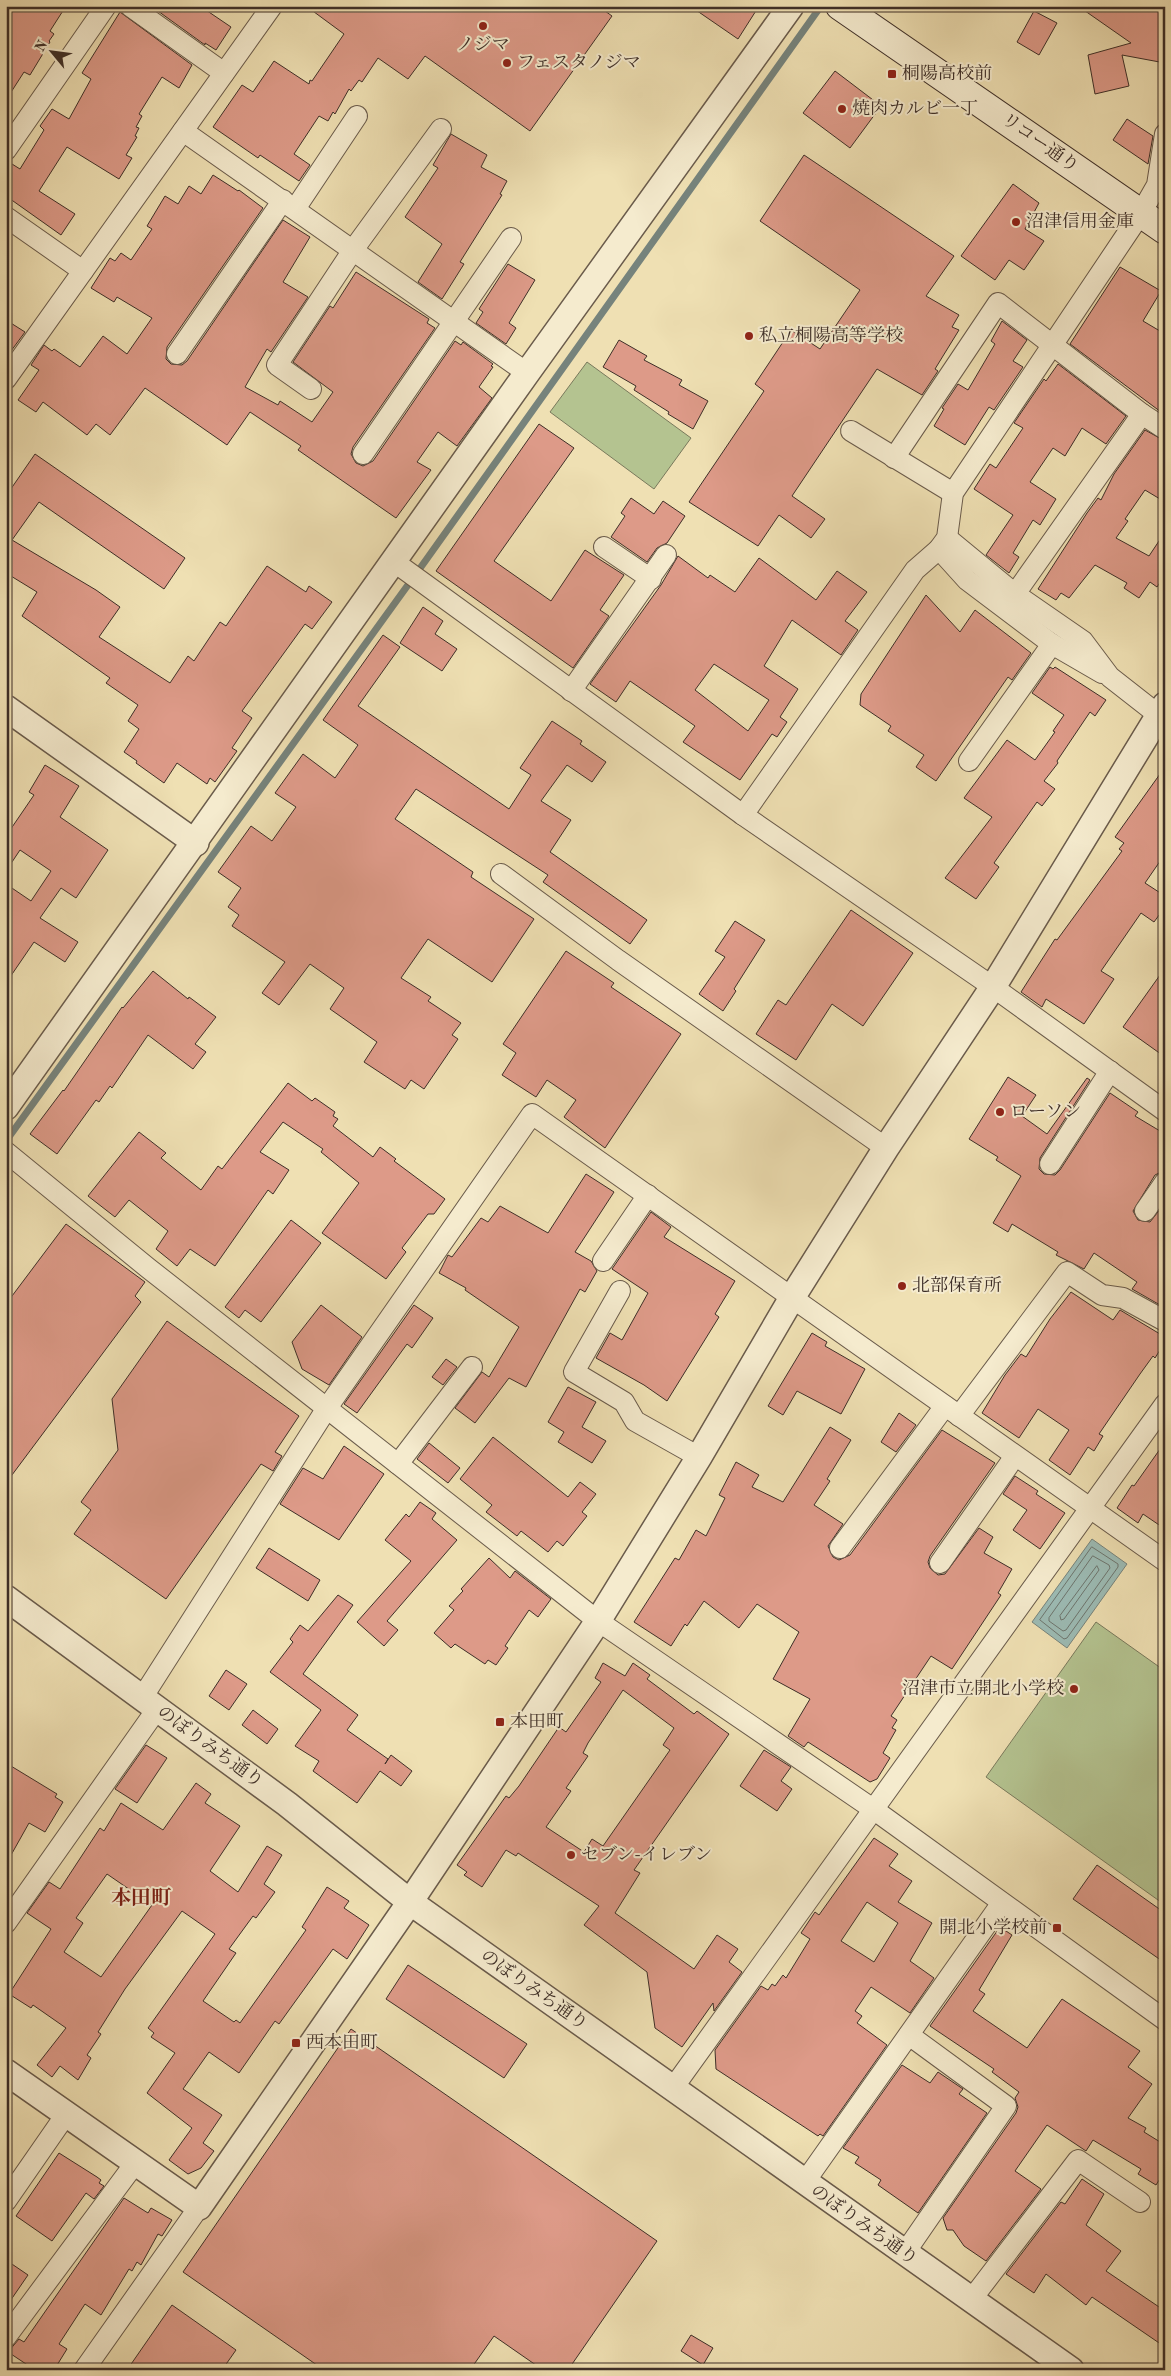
<svg xmlns="http://www.w3.org/2000/svg" width="1171" height="2376" font-family="'Old Standard TT','Noto Serif JP',serif">
  <style>
    .green { fill: #b4c390; stroke: #79795c }
    .water { fill: #9cbbb4; stroke: #76837c }
    .lines { fill: none; stroke-linecap: round; stroke-linejoin: round }
    .shore { stroke: #6d756e; stroke-width: 1 }
    .stream { stroke: #76837c; stroke-width: 7 }
    .building { fill: #dd9a88; stroke: #3e2f28; fill-rule: evenodd }
    .minor-casing { stroke: #6a5b4b; stroke-width: 22 }
    .tertiary-casing { stroke: #6a5b4b; stroke-width: 28 }
    .secondary-casing { stroke: #3e2f28; stroke-width: 30 }
    .minor { stroke: #f5ebce; stroke-width: 20 }
    .tertiary { stroke: #f5ebce; stroke-width: 25 }
    .secondary { stroke: #f5ebce; stroke-width: 28 }
    .poi-dot { fill: #8f2418; stroke: #f5ebce; stroke-width: 2 }
    .labels { text-anchor: middle; dominant-baseline: central; stroke-width: 4; stroke-linejoin: round; paint-order: stroke }
    .poi-label { font-size: 18px; fill: #3e2f28; stroke: #f5ebce; text-anchor: start }
    .street-label { font-size: 18px; fill: #3e2f28; stroke: #f5ebce }
    .quarter-label { font-size: 20px; font-weight: bold; fill: #7a1f14; stroke: #f5ebce }
  </style>
  <rect width="100%" height="100%" fill="#efe0b3"/>
  <filter id="stains"><feTurbulence type="fractalNoise" baseFrequency=".004" numOctaves="4"/><feColorMatrix values="0 0 0 0 .2 0 0 0 0 .09 0 0 0 0 .02 0 0 0 .5 -.17"/></filter>
  <radialGradient id="worn" r=".72"><stop offset=".6" stop-color="#630" stop-opacity="0"/><stop offset="1" stop-color="#630" stop-opacity=".3"/></radialGradient>
  <g class="green">
    <polygon points="587,362 691,438 654,489 550,412"/>
    <polygon points="1096,1622 1165,1671 1165,1905 986,1777"/>
  </g>
  <polygon class="water" points="1092,1539 1127,1564 1067,1648 1032,1622"/>
  <g class="lines">
    <g class="shore">
      <polygon points="1092,1547 1118,1564 1118,1567 1067,1638 1064,1639 1040,1620"/>
      <polygon points="1093,1556 1109,1565 1110,1568 1066,1630 1063,1631 1049,1621 1049,1618"/>
      <polygon points="1097,1566 1099,1570 1064,1619 1061,1620 1060,1616"/>
    </g>
    <polyline class="stream" points="6,1141 426,560 821,6"/>
  </g>
  <g class="building">
    <polygon points="6,6 66,6 50,31 54,34 49,41 50,42 30,75 24,72 6,100"/>
    <polygon points="151,6 200,6 231,27 216,50 205,43 205,45"/>
    <polygon points="306,6 598,6 612,16 530,131 425,56 408,79 378,58 362,82 359,80 351,91 349,89 335,114 333,112 328,121 319,116 294,154 310,165 299,181 260,155 258,158 213,127 242,85 253,92 274,61 309,84 310,80 312,81 344,34"/>
    <polygon points="690,6 759,6 738,39"/>
    <polygon points="1078,6 1165,6 1165,63 1122,55 1129,86 1095,94 1088,55 1131,43"/>
    <polygon points="1034,11 1057,23 1039,55 1017,42"/>
    <polygon points="120,12 192,65 179,88 162,77 139,114 142,116 136,127 139,128 135,136 137,137 126,155 132,158 119,179 67,147 39,191 75,214 61,235 6,196 6,174 12,164 20,169 44,130 40,126 52,109 69,119 91,79 82,73"/>
    <polygon points="835,71 881,106 850,148 803,113"/>
    <polygon points="1127,119 1153,136 1148,164 1113,140"/>
    <polygon points="451,134 487,155 481,167 507,181 500,194 502,195 460,262 464,264 442,299 418,282 442,244 405,217 438,168 433,165"/>
    <polygon points="804,155 954,256 926,296 959,315 952,327 959,330 935,369 938,371 922,395 877,369 792,496 825,519 811,538 779,515 758,546 689,502 764,391 755,384 791,330 820,349 860,290 760,221"/>
    <polygon points="213,175 238,191 239,190 263,208 167,347 166,359 171,364 182,365 187,361 283,220 310,237 283,282 308,297 271,352 267,349 245,387 278,405 280,401 312,422 333,392 293,362 330,306 333,308 356,272 429,319 427,323 435,328 353,447 351,454 356,463 363,466 373,461 455,341 461,345 463,342 493,364 491,366 493,367 479,387 492,398 457,446 438,432 417,462 431,470 396,518 298,450 301,446 250,412 227,445 145,388 110,435 96,424 87,435 43,402 36,412 18,400 39,370 31,365 44,345 52,351 54,349 80,367 103,336 127,354 152,318 117,297 114,302 91,288 110,258 115,261 121,253 131,260 152,229 147,226 165,196 178,204 189,186 201,194"/>
    <polygon points="1013,184 1039,203 1025,229 1044,241 1024,270 1009,260 995,280 961,256"/>
    <polygon points="508,264 535,280 509,323 516,328 506,344 476,323 483,312 479,309"/>
    <polygon points="1120,267 1161,291 1143,321 1165,334 1165,415 1070,344"/>
    <polygon points="6,320 25,332 11,351 6,348"/>
    <polygon points="1002,321 1027,340 1013,361 1023,367 994,410 989,407 965,445 934,426 944,409 942,408 958,384 968,390 995,344 991,341"/>
    <polygon points="619,340 647,356 644,360 682,380 679,385 708,401 693,429 668,414 669,412 634,390 636,386 603,367"/>
    <polygon points="1058,364 1126,416 1106,444 1082,428 1065,456 1053,448 1030,482 1056,499 1040,525 1033,520 1013,553 1019,557 1009,573 986,555 1013,515 974,489 990,464 996,468 1023,428 1014,423 1044,379 1046,381"/>
    <polygon points="539,424 574,448 494,561 551,601 585,550 624,575 600,610 609,616 573,668 436,571"/>
    <polygon points="1145,430 1165,441 1165,502 1145,490 1125,519 1128,521 1116,538 1149,556 1165,532 1165,575 1157,587 1150,582 1139,598 1124,588 1127,583 1095,565 1069,598 1061,593 1056,600 1038,589 1087,513 1098,498 1101,500 1114,474"/>
    <polygon points="35,454 185,558 164,589 39,502 12,540 96,590 120,607 99,637 170,683 188,656 194,661 220,622 226,626 267,566 306,592 309,586 332,602 312,629 305,624 242,711 252,718 232,748 237,751 215,782 210,778 207,784 177,763 164,783 136,763 137,761 124,752 139,729 128,721 138,705 106,683 110,678 22,616 37,592 6,573 6,496"/>
    <polygon points="631,498 654,514 663,501 685,516 667,543 657,548 647,562 611,537 625,516 621,513"/>
    <path d="M678 556 708 578 710 575 735 592 759 558 816 600 837 571 867 592 845 621 858 630 841 655 792 620 764 666 798 689 780 717 787 722 777 737 772 734 740 780 683 742 695 726 630 681 616 702 590 684 661 585ZM714 664 769 700 748 731 695 690Z"/>
    <polygon points="926,595 960,632 975,610 1031,653 1012,680 1008,677 936,781 916,767 924,755 888,731 891,726 860,705 861,694"/>
    <polygon points="423,607 443,621 435,634 457,649 442,671 400,643"/>
    <polygon points="383,635 400,647 358,706 509,809 531,775 520,768 552,721 582,741 580,744 606,762 592,782 567,765 541,801 571,820 550,852 647,920 630,944 543,882 548,875 416,789 395,819 473,872 471,877 534,919 492,982 428,939 401,978 431,997 428,1001 461,1023 452,1035 458,1039 424,1089 411,1080 405,1089 364,1062 377,1042 330,1009 344,988 310,964 279,1005 262,993 285,962 232,926 239,915 228,907 241,888 218,872 251,826 272,841 296,807 275,793 303,754 335,778 358,745 323,720"/>
    <polygon points="1050,667 1053,669 1055,667 1106,700 1095,716 1090,712 1057,761 1058,763 1044,781 1055,789 1042,806 1037,802 994,863 999,867 976,899 945,878 992,817 964,798 1007,740 1035,760 1055,732 1053,731 1064,715 1032,693"/>
    <polygon points="45,765 79,786 60,817 108,850 76,898 61,888 40,918 78,942 65,962 34,942 6,983 6,884 31,901 51,871 20,850 6,871 6,836 34,795 29,792"/>
    <polygon points="1165,767 1165,854 1145,883 1165,896 1165,907 1154,922 1141,913 1101,971 1114,979 1084,1024 1046,999 1042,1007 1021,992 1055,939 1057,940 1122,851 1119,849 1124,843 1115,837"/>
    <polygon points="851,910 913,953 863,1026 832,1004 796,1060 756,1034 778,1000 786,1005"/>
    <polygon points="735,921 765,940 734,989 736,991 723,1011 699,994 725,957 715,951"/>
    <polygon points="566,951 614,983 611,987 681,1034 605,1148 564,1117 576,1100 547,1080 536,1097 502,1075 516,1053 503,1044"/>
    <polygon points="1165,968 1165,1057 1123,1027"/>
    <polygon points="153,971 188,999 189,997 216,1017 195,1044 206,1052 193,1069 148,1035 112,1088 110,1086 99,1102 96,1100 57,1154 30,1134 63,1090 64,1091 122,1007 123,1008"/>
    <polygon points="1008,1077 1036,1095 1022,1116 1047,1134 1087,1078 1090,1080 1040,1158 1039,1169 1044,1174 1055,1175 1060,1170 1110,1093 1138,1112 1135,1116 1165,1134 1165,1170 1155,1175 1133,1211 1138,1220 1150,1222 1165,1203 1165,1298 1160,1305 1132,1289 1137,1282 1094,1253 1084,1269 1056,1255 1058,1252 1012,1224 1008,1232 993,1223 1021,1176 996,1160 998,1157 969,1139"/>
    <polygon points="288,1083 312,1101 315,1098 335,1112 333,1116 338,1119 333,1126 373,1157 380,1147 396,1159 394,1161 445,1199 434,1214 428,1214 402,1248 406,1252 386,1279 322,1233 359,1183 321,1152 323,1149 283,1122 260,1152 289,1170 273,1194 268,1190 215,1266 190,1249 177,1266 156,1249 168,1231 129,1200 115,1217 88,1196 139,1132 166,1153 161,1158 201,1190 218,1166 222,1169"/>
    <polygon points="586,1174 614,1192 575,1252 591,1261 597,1271 585,1292 580,1289 526,1387 509,1378 475,1423 455,1408 482,1372 489,1377 519,1327 465,1290 466,1288 439,1273 448,1255 452,1257 481,1218 488,1222 500,1206 548,1233"/>
    <polygon points="651,1212 671,1227 664,1237 735,1281 715,1314 719,1317 667,1401 644,1385 596,1358 610,1333 622,1340 648,1293 612,1269"/>
    <polygon points="291,1220 321,1243 261,1322 245,1310 239,1318 225,1307"/>
    <polygon points="66,1224 145,1282 135,1296 141,1302 6,1483 6,1304"/>
    <polygon points="1071,1292 1113,1320 1120,1310 1165,1337 1165,1342 1155,1358 1153,1356 1140,1374 1099,1434 1103,1436 1094,1451 1088,1447 1070,1475 1049,1460 1069,1430 1038,1409 1019,1438 982,1413 1005,1375 1021,1354 1026,1357 1050,1319"/>
    <polygon points="321,1305 362,1337 329,1385 302,1369 292,1342"/>
    <polygon points="414,1305 433,1318 412,1348 407,1344 357,1413 344,1404"/>
    <polygon points="167,1321 299,1416 275,1452 282,1456 273,1471 261,1464 166,1599 74,1534 91,1510 81,1502 118,1450 112,1399"/>
    <polygon points="812,1333 827,1342 825,1346 865,1369 841,1414 797,1391 783,1415 768,1406"/>
    <polygon points="446,1359 457,1367 443,1385 432,1377"/>
    <polygon points="568,1387 596,1402 582,1427 606,1441 592,1463 558,1442 564,1432 548,1422"/>
    <polygon points="899,1413 916,1425 896,1452 881,1442"/>
    <polygon points="830,1427 851,1440 827,1479 830,1481 814,1505 843,1524 828,1546 833,1557 839,1560 850,1555 942,1430 995,1463 930,1556 928,1562 930,1568 938,1575 945,1574 979,1528 993,1537 984,1553 1012,1569 998,1593 1001,1595 952,1669 931,1656 891,1716 897,1720 892,1728 896,1730 883,1753 890,1758 877,1779 870,1782 808,1742 804,1747 788,1736 810,1699 773,1679 799,1632 757,1604 739,1628 704,1601 687,1626 685,1624 671,1646 634,1622 675,1558 679,1560 696,1530 706,1536 725,1498 719,1495 736,1462 759,1475 752,1487 783,1502"/>
    <polygon points="493,1437 568,1497 580,1482 596,1494 582,1512 587,1516 563,1546 557,1541 548,1552 521,1531 517,1536 486,1512 492,1505 460,1479"/>
    <polygon points="1165,1442 1165,1529 1143,1514 1138,1523 1117,1508 1132,1485 1134,1486"/>
    <polygon points="429,1443 460,1468 448,1483 417,1459"/>
    <polygon points="344,1446 384,1474 339,1540 280,1504 303,1468 323,1479"/>
    <polygon points="1015,1476 1038,1491 1036,1494 1065,1513 1040,1549 1013,1530 1027,1510 1003,1494"/>
    <polygon points="420,1502 436,1513 432,1519 457,1540 387,1621 398,1630 384,1646 357,1622 411,1561 385,1540 406,1514 409,1517"/>
    <polygon points="269,1548 320,1580 308,1601 256,1568"/>
    <polygon points="489,1558 510,1578 515,1571 551,1599 538,1617 529,1610 505,1646 508,1648 496,1665 488,1660 485,1664 455,1644 451,1648 434,1633 454,1610 449,1606 463,1591 461,1589"/>
    <polygon points="338,1595 353,1605 303,1674 358,1715 347,1730 388,1759 385,1764 391,1755 412,1771 401,1786 380,1771 357,1803 313,1771 319,1761 295,1746 321,1710 270,1672 293,1642 290,1639 300,1625 308,1631"/>
    <path d="M603 1663 625 1676 633 1663 650 1675 647 1679 694 1714 697 1711 729 1734 634 1870 640 1873 615 1913 694 1969 717 1935 738 1949 729 1962 742 1972 714 2011 713 2003 682 2047 655 2028 647 1972 584 1925 599 1906 518 1853 516 1856 506 1850 482 1887 464 1875 467 1872 457 1865 506 1796 509 1798 519 1786 559 1727 566 1732 601 1682 595 1678ZM623 1690 674 1728 663 1745 670 1750 603 1846 592 1839 584 1852 546 1827 571 1791 566 1788 588 1756 583 1753 588 1743Z"/>
    <polygon points="226,1670 247,1684 229,1710 209,1696"/>
    <polygon points="253,1710 278,1729 267,1744 242,1725"/>
    <polygon points="146,1745 167,1758 137,1803 115,1789"/>
    <polygon points="764,1750 791,1767 781,1781 792,1789 777,1811 740,1786"/>
    <polygon points="6,1763 57,1794 55,1797 63,1802 45,1832 29,1823 6,1864"/>
    <path d="M196 1783 211 1794 205 1803 240 1826 210 1871 238 1892 267 1846 282 1855 264 1884 275 1892 256 1918 253 1916 229 1949 236 1953 203 2001 234 2022 236 2020 240 2023 306 1930 302 1927 327 1887 349 1901 344 1908 369 1925 347 1959 333 1949 279 2024 275 2021 239 2073 209 2052 183 2089 222 2115 203 2143 214 2151 201 2168 188 2174 169 2160 192 2128 147 2093 175 2053 151 2037 154 2033 148 2028 215 1934 182 1911 125 1989 98 2032 101 2034 87 2055 91 2058 78 2080 60 2066 52 2077 37 2065 66 2028 33 2005 31 2008 9 1994 51 1929 27 1913 49 1882 60 1889 100 1828 104 1831 121 1803 163 1830ZM107 1874 152 1905 101 1977 64 1952 83 1923 76 1918Z"/>
    <path d="M874 1838 898 1854 889 1866 912 1881 898 1902 932 1923 910 1961 934 1978 910 2013 871 1987 855 2011 862 2016 857 2023 887 2045 823 2136 820 2134 818 2136 716 2069 715 2050 761 1986 768 1990 772 1984 775 1986 783 1975 786 1978 810 1939 801 1933 815 1912 819 1915ZM867 1902 898 1923 874 1962 841 1941Z"/>
    <polygon points="1097,1865 1165,1913 1165,1963 1073,1899"/>
    <polygon points="1000,1927 1012,1935 979,1990 985,1994 973,2011 1027,2048 1062,1999 1140,2051 1128,2067 1152,2084 1128,2118 1146,2128 1144,2132 1165,2145 1165,2171 1156,2185 1138,2174 1141,2169 1093,2140 1086,2151 1047,2125 1015,2171 1041,2189 986,2261 964,2246 953,2230 947,2230 943,2218 1016,2113 1018,2107 1015,2098 1019,2092 992,2072 994,2069 930,2026"/>
    <polygon points="408,1965 527,2044 504,2078 386,1999"/>
    <polygon points="351,2029 657,2241 568,2370 543,2370 494,2336 470,2370 324,2370 183,2272"/>
    <polygon points="902,2065 930,2083 938,2072 963,2089 959,2094 987,2113 918,2213 878,2185 881,2180 855,2163 859,2157 843,2148"/>
    <polygon points="59,2153 97,2177 101,2180 99,2183 104,2186 94,2199 86,2193 52,2241 16,2216"/>
    <polygon points="1082,2179 1104,2194 1086,2225 1121,2251 1106,2271 1165,2311 1165,2347 1092,2297 1086,2305 1046,2274 1034,2293 1006,2274 1061,2202 1065,2204"/>
    <polygon points="124,2198 148,2213 151,2208 172,2220 162,2236 158,2234 141,2265 137,2262 132,2271 129,2269 101,2315 85,2304 59,2344 67,2349 54,2370 35,2370 8,2352 19,2339 24,2342"/>
    <polygon points="6,2260 28,2275 6,2307"/>
    <polygon points="172,2305 236,2350 222,2370 127,2370"/>
    <polygon points="691,2335 713,2348 703,2365 681,2351"/>
  </g>
  <g class="lines">
    <defs>
      <g id="minor">
        <polyline points="130,6 224,73"/>
        <polyline points="183,131 527,373"/>
        <polyline points="6,150 106,6"/>
        <polyline points="295,209 357,116"/>
        <polyline points="6,217 83,271"/>
        <polyline points="177,354 283,200"/>
        <polyline points="6,379 272,6"/>
        <polyline points="311,389 277,365 353,250 441,129"/>
        <polyline points="851,431 953,493"/>
        <polyline points="363,454 511,238"/>
        <polyline points="894,458 998,303 1142,414"/>
        <polyline points="947,538 1015,594 1083,641 1110,677 1165,720"/>
        <polyline points="604,547 651,579"/>
        <polyline points="939,549 967,580 1052,644 1102,673"/>
        <polyline points="393,561 743,815 993,987 1165,1111"/>
        <polyline points="1015,594 1142,414 1165,429"/>
        <polyline points="571,691 666,555"/>
        <polyline points="969,761 1052,644"/>
        <polyline points="743,815 915,570 939,549 947,538 953,493 1141,213 1157,185 1165,134"/>
        <polyline points="501,874 618,960 886,1148"/>
        <polyline points="6,1152 148,1268 598,1621 873,1809 1165,2020"/>
        <polyline points="1050,1164 1110,1071"/>
        <polyline points="1145,1211 1165,1182"/>
        <polyline points="603,1261 648,1195"/>
        <polyline points="620,1291 574,1372 624,1402 635,1421 699,1457"/>
        <polyline points="959,1416 1067,1272 1102,1295 1123,1298 1165,1321"/>
        <polyline points="398,1464 472,1367"/>
        <polyline points="840,1548 945,1406"/>
        <polyline points="940,1563 1015,1456"/>
        <polyline points="142,1698 327,1408 532,1114 1165,1561"/>
        <polyline points="6,1923 157,1709"/>
        <polyline points="673,2088 1165,1404"/>
        <polyline points="804,2183 1001,1904"/>
        <polyline points="6,2201 67,2113"/>
        <polyline points="904,2254 1006,2106 909,2035"/>
        <polyline points="971,2300 1078,2160 1140,2202"/>
        <polyline points="6,2337 136,2162"/>
        <polyline points="84,2370 199,2207"/>
      </g>
      <g id="tertiary">
        <polyline points="6,708 196,843"/>
        <polyline points="6,1107 527,373 791,6"/>
        <polyline points="6,1598 287,1804 410,1902 1071,2370"/>
        <polyline points="6,2072 199,2207 410,1902 598,1621 699,1457 793,1296 886,1148 993,987 1165,705"/>
      </g>
      <polyline id="secondary" points="840,6 1165,230"/>
    </defs>
    <use href="#minor" class="minor-casing"/>
    <use href="#tertiary" class="tertiary-casing"/>
    <use href="#secondary" class="secondary-casing"/>
    <use href="#minor" class="minor"/>
    <use href="#tertiary" class="tertiary"/>
    <use href="#secondary" class="secondary"/>
  </g>
  <g class="poi-dot">
    <circle cx="483" cy="26" r="5"/>
    <circle cx="507" cy="63" r="5"/>
    <rect x="887" y="69" width="10" height="10" rx="2.5"/>
    <circle cx="842" cy="109" r="5"/>
    <circle cx="1016" cy="222" r="5"/>
    <circle cx="749" cy="336" r="5"/>
    <circle cx="1000" cy="1112" r="5"/>
    <circle cx="902" cy="1286" r="5"/>
    <circle cx="1074" cy="1689" r="5"/>
    <rect x="495" y="1717" width="10" height="10" rx="2.5"/>
    <circle cx="571" cy="1855" r="5"/>
    <rect x="1052" y="1923" width="10" height="10" rx="2.5"/>
    <rect x="291" y="2038" width="10" height="10" rx="2.5"/>
  </g>
  <g class="labels">
    <g class="poi-label">
      <text x="483" y="45" text-anchor="middle">ノジマ</text>
      <text x="517" y="63">フェスタノジマ</text>
      <text x="902" y="74">桐陽高校前</text>
      <text x="852" y="109">焼肉カルビ一丁</text>
      <text x="1026" y="222">沼津信用金庫</text>
      <text x="759" y="336">私立桐陽高等学校</text>
      <text x="1010" y="1112">ローソン</text>
      <text x="912" y="1286">北部保育所</text>
      <text x="1064" y="1689" text-anchor="end">沼津市立開北小学校</text>
      <text x="510" y="1722">本田町</text>
      <text x="581" y="1855">セブン-イレブン</text>
      <text x="1047" y="1928" text-anchor="end">開北小学校前</text>
      <text x="306" y="2043">西本田町</text>
    </g>
    <g class="street-label">
      <text transform="translate(1040 143) rotate(35)">リコー通り</text>
      <text transform="translate(210 1747) rotate(36)">のぼりみち通り</text>
      <text transform="translate(534 1990) rotate(35)">のぼりみち通り</text>
      <text transform="translate(864 2225) rotate(35)">のぼりみち通り</text>
    </g>
    <g class="quarter-label">
      <text x="141" y="1899">本田町</text>
    </g>
  </g>
  <rect width="1171" height="2376" fill="none" stroke="#efe0b3" stroke-width="25"/>
  <rect x="8" y="8" width="1156" height="2361" fill="none" stroke="#3e2f28" stroke-width="2.5"/>
  <rect x="12" y="12" width="1146" height="2351" fill="none" stroke="#3e2f28"/>
  <g transform="translate(52 52) rotate(299)" stroke="#f5ebce" stroke-width="4" paint-order="stroke">
  <path d="M0-4L9 19L0 12L-9 19Z" fill="#3e2f28"/>
  <text y="-8" font-size="14" font-weight="bold" text-anchor="middle" fill="#3e2f28">N</text>
  </g>
  <rect width="100%" height="100%" filter="url(#stains)"/>
  <rect width="100%" height="100%" fill="url(#worn)"/>
</svg>
